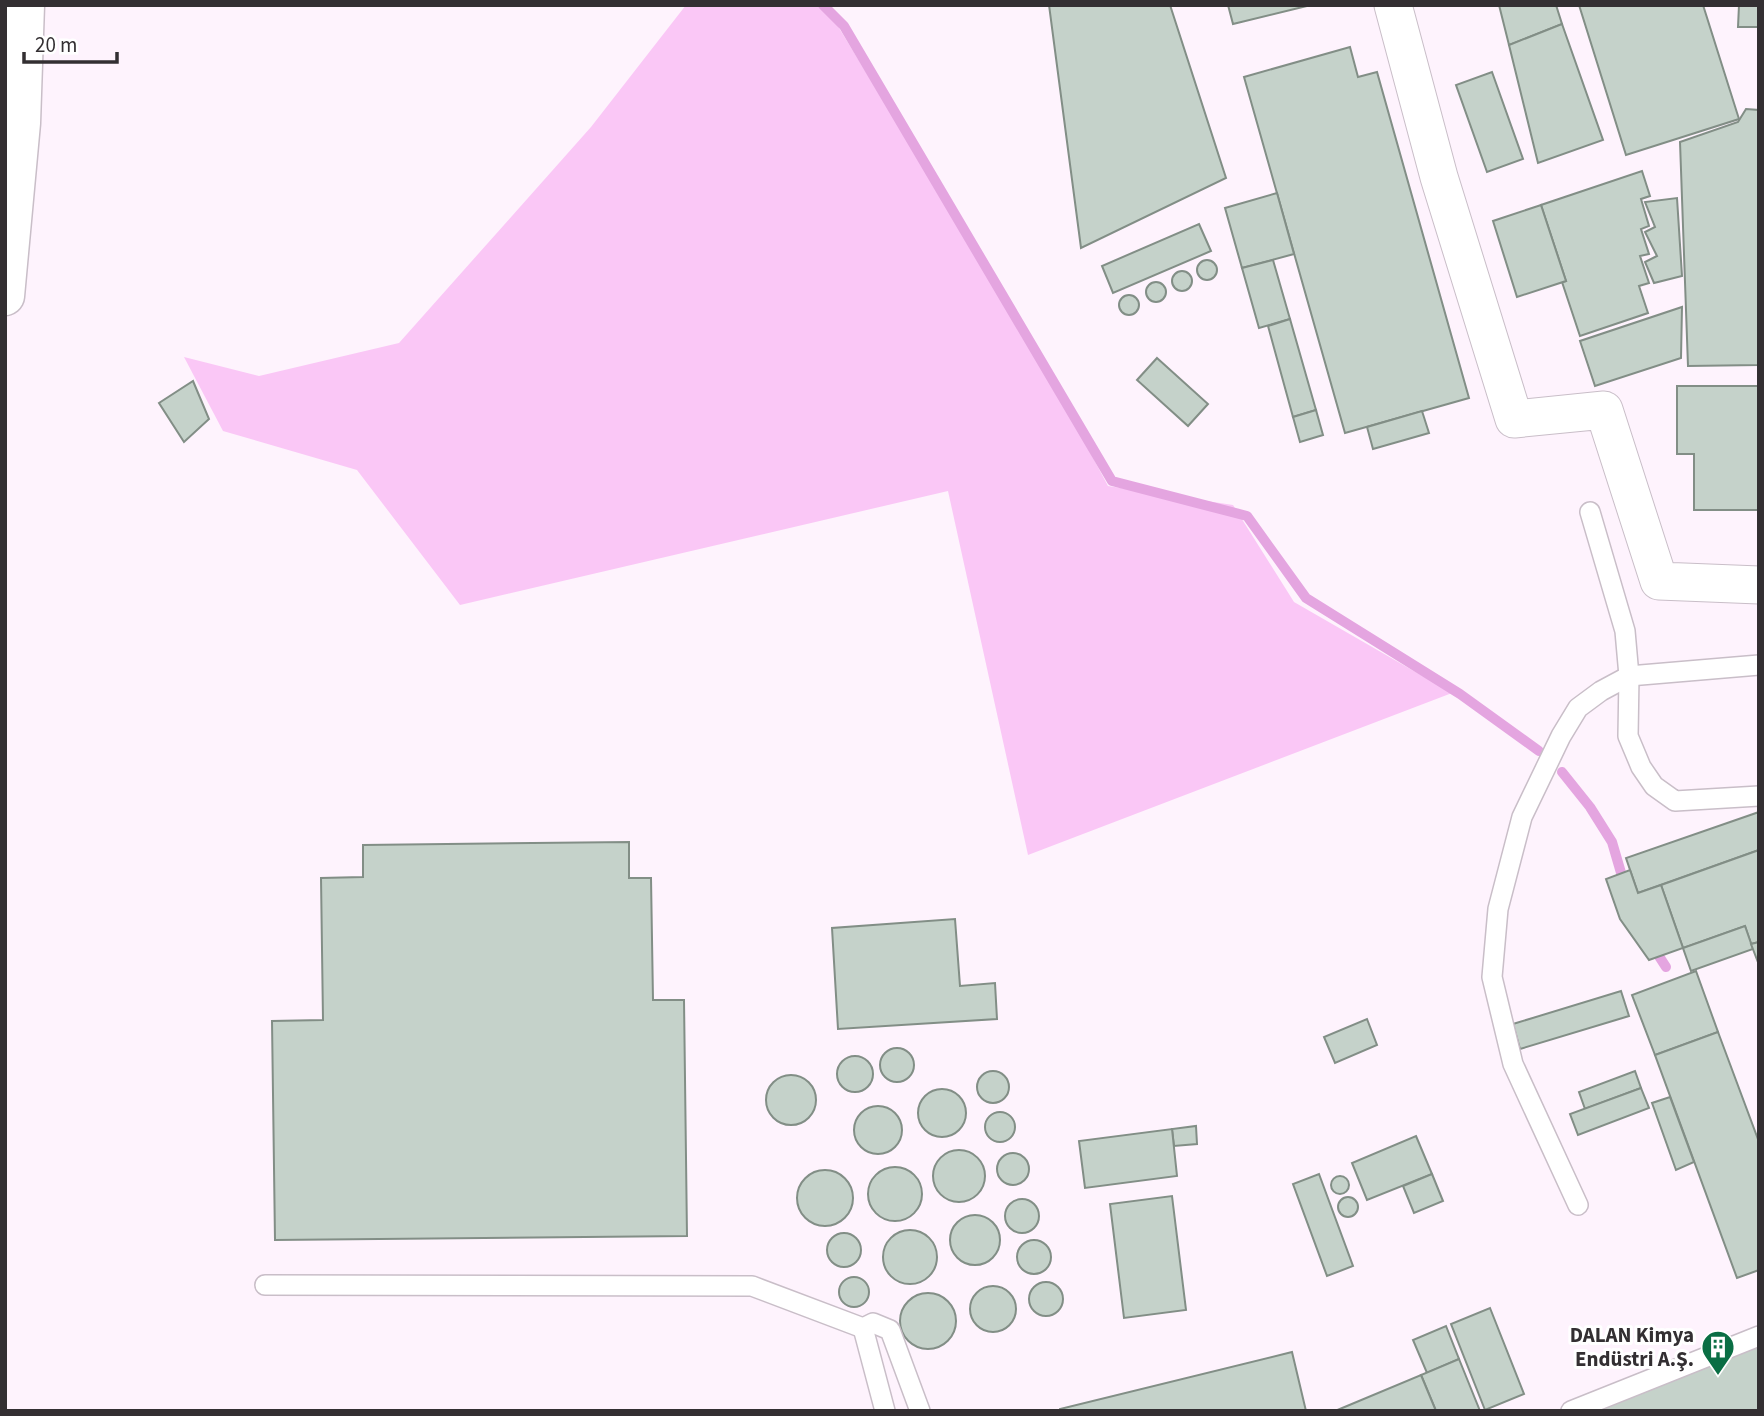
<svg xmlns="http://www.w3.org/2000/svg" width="1764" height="1416" font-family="'Source Sans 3',sans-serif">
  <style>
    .green { fill: #fac7f6 }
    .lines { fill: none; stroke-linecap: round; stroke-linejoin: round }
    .stream { stroke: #e4a5e0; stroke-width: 10 }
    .building { fill: #c5d2ca; stroke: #828e86; stroke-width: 2 }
    .service-casing { stroke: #c9bec8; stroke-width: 22 }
    .minor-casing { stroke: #c9bec8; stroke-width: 39 }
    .motorway-casing { stroke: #c9bec8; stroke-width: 41 }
    .service { stroke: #fff; stroke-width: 19 }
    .minor { stroke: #fff; stroke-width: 37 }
    .motorway { stroke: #fff; stroke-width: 38 }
    .labels { text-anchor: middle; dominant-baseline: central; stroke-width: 6; stroke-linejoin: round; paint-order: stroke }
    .poi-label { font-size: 21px; font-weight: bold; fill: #332f32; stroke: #fff; text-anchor: end }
  </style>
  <rect width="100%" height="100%" fill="#fef3fd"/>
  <polygon class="green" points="686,5 825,5 1036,351 1108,486 1233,505 1294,602 1452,693 1028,855 948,491 460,605 357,470 223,431 184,357 259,376 399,343 591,127"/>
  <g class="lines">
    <g class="stream">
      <polyline points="823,5 844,26 1112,481 1247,516 1306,598 1460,694 1539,751"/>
      <polyline points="1562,772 1590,807 1612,842 1624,883"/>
      <polyline points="1653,947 1666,967"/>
    </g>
  </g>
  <g class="building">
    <polygon points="1049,5 1170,5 1226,178 1081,248"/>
    <polygon points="1228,5 1311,5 1233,24"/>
    <polygon points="1499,5 1556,5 1562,24 1509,45"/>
    <polygon points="1579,5 1703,5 1739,119 1626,155"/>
    <polygon points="1739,5 1759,5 1759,27 1738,27"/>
    <polygon points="1562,24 1603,140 1538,163 1509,45"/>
    <polygon points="1350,47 1358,77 1377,72 1469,398 1345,433 1244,77"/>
    <polygon points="1492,72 1523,159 1487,172 1456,85"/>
    <polygon points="1746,109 1759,110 1759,365 1688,366 1680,142 1738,122"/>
    <polygon points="1642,171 1650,196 1641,199 1649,226 1641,229 1649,254 1640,256 1649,283 1639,286 1648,313 1580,336 1562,282 1566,281 1541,205"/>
    <polygon points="1277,193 1294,254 1242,268 1225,208"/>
    <polygon points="1677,198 1682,276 1654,283 1645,262 1657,256 1645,232 1655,227 1645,202"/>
    <polygon points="1541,205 1566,281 1517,297 1493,221"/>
    <polygon points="1199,224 1211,251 1113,293 1102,266"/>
    <circle cx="1207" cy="270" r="10"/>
    <polygon points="1273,260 1290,319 1259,328 1242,268"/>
    <circle cx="1182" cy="281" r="10"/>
    <circle cx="1156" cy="292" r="10"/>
    <circle cx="1129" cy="305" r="10"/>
    <polygon points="1682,307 1681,358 1595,386 1580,341"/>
    <polygon points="1290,319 1316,410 1293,417 1268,326"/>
    <polygon points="1157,358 1208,404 1188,426 1137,380"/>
    <polygon points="193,381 209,419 184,442 159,403"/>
    <polygon points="1677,386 1759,386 1759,510 1694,510 1694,454 1677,454"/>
    <polygon points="1316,410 1323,435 1300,442 1293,417"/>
    <polygon points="1422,411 1429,433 1373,449 1367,427"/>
    <polygon points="1759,812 1759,850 1638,893 1626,858"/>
    <polygon points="629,842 629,878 651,878 653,1000 684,1000 687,1236 275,1240 272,1021 323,1020 321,878 363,877 363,845"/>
    <polygon points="1759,850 1759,942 1751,944 1745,926 1683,948 1661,885"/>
    <polygon points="1630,870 1638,893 1661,885 1683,948 1649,960 1620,919 1606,879"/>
    <polygon points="955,919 960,986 995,983 997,1019 838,1029 832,928"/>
    <polygon points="1745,926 1753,949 1691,971 1683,948"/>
    <polygon points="1759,942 1759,965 1751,944"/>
    <polygon points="1696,971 1718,1032 1655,1055 1632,995"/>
    <polygon points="1621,991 1629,1016 1520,1049 1513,1024"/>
    <polygon points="1367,1019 1377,1045 1335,1063 1324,1037"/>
    <polygon points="1718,1032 1759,1142 1759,1270 1737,1278 1655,1055"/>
    <circle cx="897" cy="1065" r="17"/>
    <circle cx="855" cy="1074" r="18"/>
    <circle cx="993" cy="1087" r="16"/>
    <polygon points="1635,1071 1641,1088 1585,1109 1579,1092"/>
    <circle cx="791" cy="1100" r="25"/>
    <polygon points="1641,1088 1649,1108 1578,1135 1570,1114"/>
    <circle cx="942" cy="1113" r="24"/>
    <polygon points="1670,1097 1694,1162 1676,1170 1652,1103"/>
    <circle cx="878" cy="1130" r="24"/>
    <circle cx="1000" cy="1127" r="15"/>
    <polygon points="1196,1126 1197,1144 1174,1146 1172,1129"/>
    <polygon points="1172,1129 1177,1176 1085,1188 1079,1141"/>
    <polygon points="1416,1136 1432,1174 1367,1200 1352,1163"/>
    <circle cx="959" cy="1176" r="26"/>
    <circle cx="1013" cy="1169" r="16"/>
    <circle cx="895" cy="1194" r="27"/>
    <circle cx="825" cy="1198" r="28"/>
    <polygon points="1319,1174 1353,1266 1327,1276 1293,1184"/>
    <polygon points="1432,1174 1443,1201 1414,1213 1403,1186"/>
    <circle cx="1340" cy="1185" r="9"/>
    <polygon points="1172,1196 1186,1310 1124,1318 1110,1204"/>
    <circle cx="1348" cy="1207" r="10"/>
    <circle cx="1022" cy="1216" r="17"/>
    <circle cx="975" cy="1240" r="25"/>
    <circle cx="910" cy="1257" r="27"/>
    <circle cx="844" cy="1250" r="17"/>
    <circle cx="1034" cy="1257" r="17"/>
    <circle cx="854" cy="1292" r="15"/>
    <circle cx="1046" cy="1299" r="17"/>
    <circle cx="993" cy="1309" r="23"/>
    <circle cx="928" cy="1321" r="28"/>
    <polygon points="1490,1308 1524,1394 1485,1410 1451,1324"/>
    <polygon points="1446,1326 1459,1359 1427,1373 1413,1340"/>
    <polygon points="1759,1344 1759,1411 1595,1411"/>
    <polygon points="1292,1352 1306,1411 1060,1411 1060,1409"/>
    <polygon points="1459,1359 1480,1411 1436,1411 1421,1375"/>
    <polygon points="1421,1375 1436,1411 1335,1411"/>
  </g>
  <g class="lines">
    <defs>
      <g id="service">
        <polyline points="1590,512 1625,631 1629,676 1628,736 1641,767 1654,786 1675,801 1759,796"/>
        <polyline points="1578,1205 1513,1064 1492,977 1498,909 1522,817 1561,736 1578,708 1601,691 1629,676 1759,665"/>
        <polyline points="265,1285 752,1286 863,1328 873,1323 890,1330 920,1411"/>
        <polyline points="863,1328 885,1411"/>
        <polyline points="1571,1411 1759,1336"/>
      </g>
      <polyline id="minor" points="1393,5 1439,177 1514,419 1604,410 1659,581 1759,585"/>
      <polyline id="motorway" points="5,296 21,123 25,5"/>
    </defs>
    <use href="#service" class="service-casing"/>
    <use href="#minor" class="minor-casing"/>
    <use href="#motorway" class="motorway-casing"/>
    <use href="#service" class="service"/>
    <use href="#minor" class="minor"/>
    <use href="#motorway" class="motorway"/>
  </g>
  <defs>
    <symbol id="building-pin" viewBox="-11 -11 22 30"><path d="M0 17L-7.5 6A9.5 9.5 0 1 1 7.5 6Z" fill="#0a6e44" stroke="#fff"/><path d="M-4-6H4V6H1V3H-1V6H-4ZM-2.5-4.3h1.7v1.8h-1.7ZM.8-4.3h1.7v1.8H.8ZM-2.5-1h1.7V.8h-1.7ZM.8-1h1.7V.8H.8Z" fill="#fff"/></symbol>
  </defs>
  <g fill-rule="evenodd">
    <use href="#building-pin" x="1699" y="1328" width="38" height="52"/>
  </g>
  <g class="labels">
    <g class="poi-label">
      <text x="1694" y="1335">DALAN Kimya<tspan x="1694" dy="24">Endüstri A.Ş.</tspan></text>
    </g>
  </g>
  <rect width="1764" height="1416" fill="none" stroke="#332f32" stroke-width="14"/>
  <path d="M24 52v10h93v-10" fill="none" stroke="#332f32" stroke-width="3.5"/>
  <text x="35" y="52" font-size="21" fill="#332f32" stroke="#ffffff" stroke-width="5" paint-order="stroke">20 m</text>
</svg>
